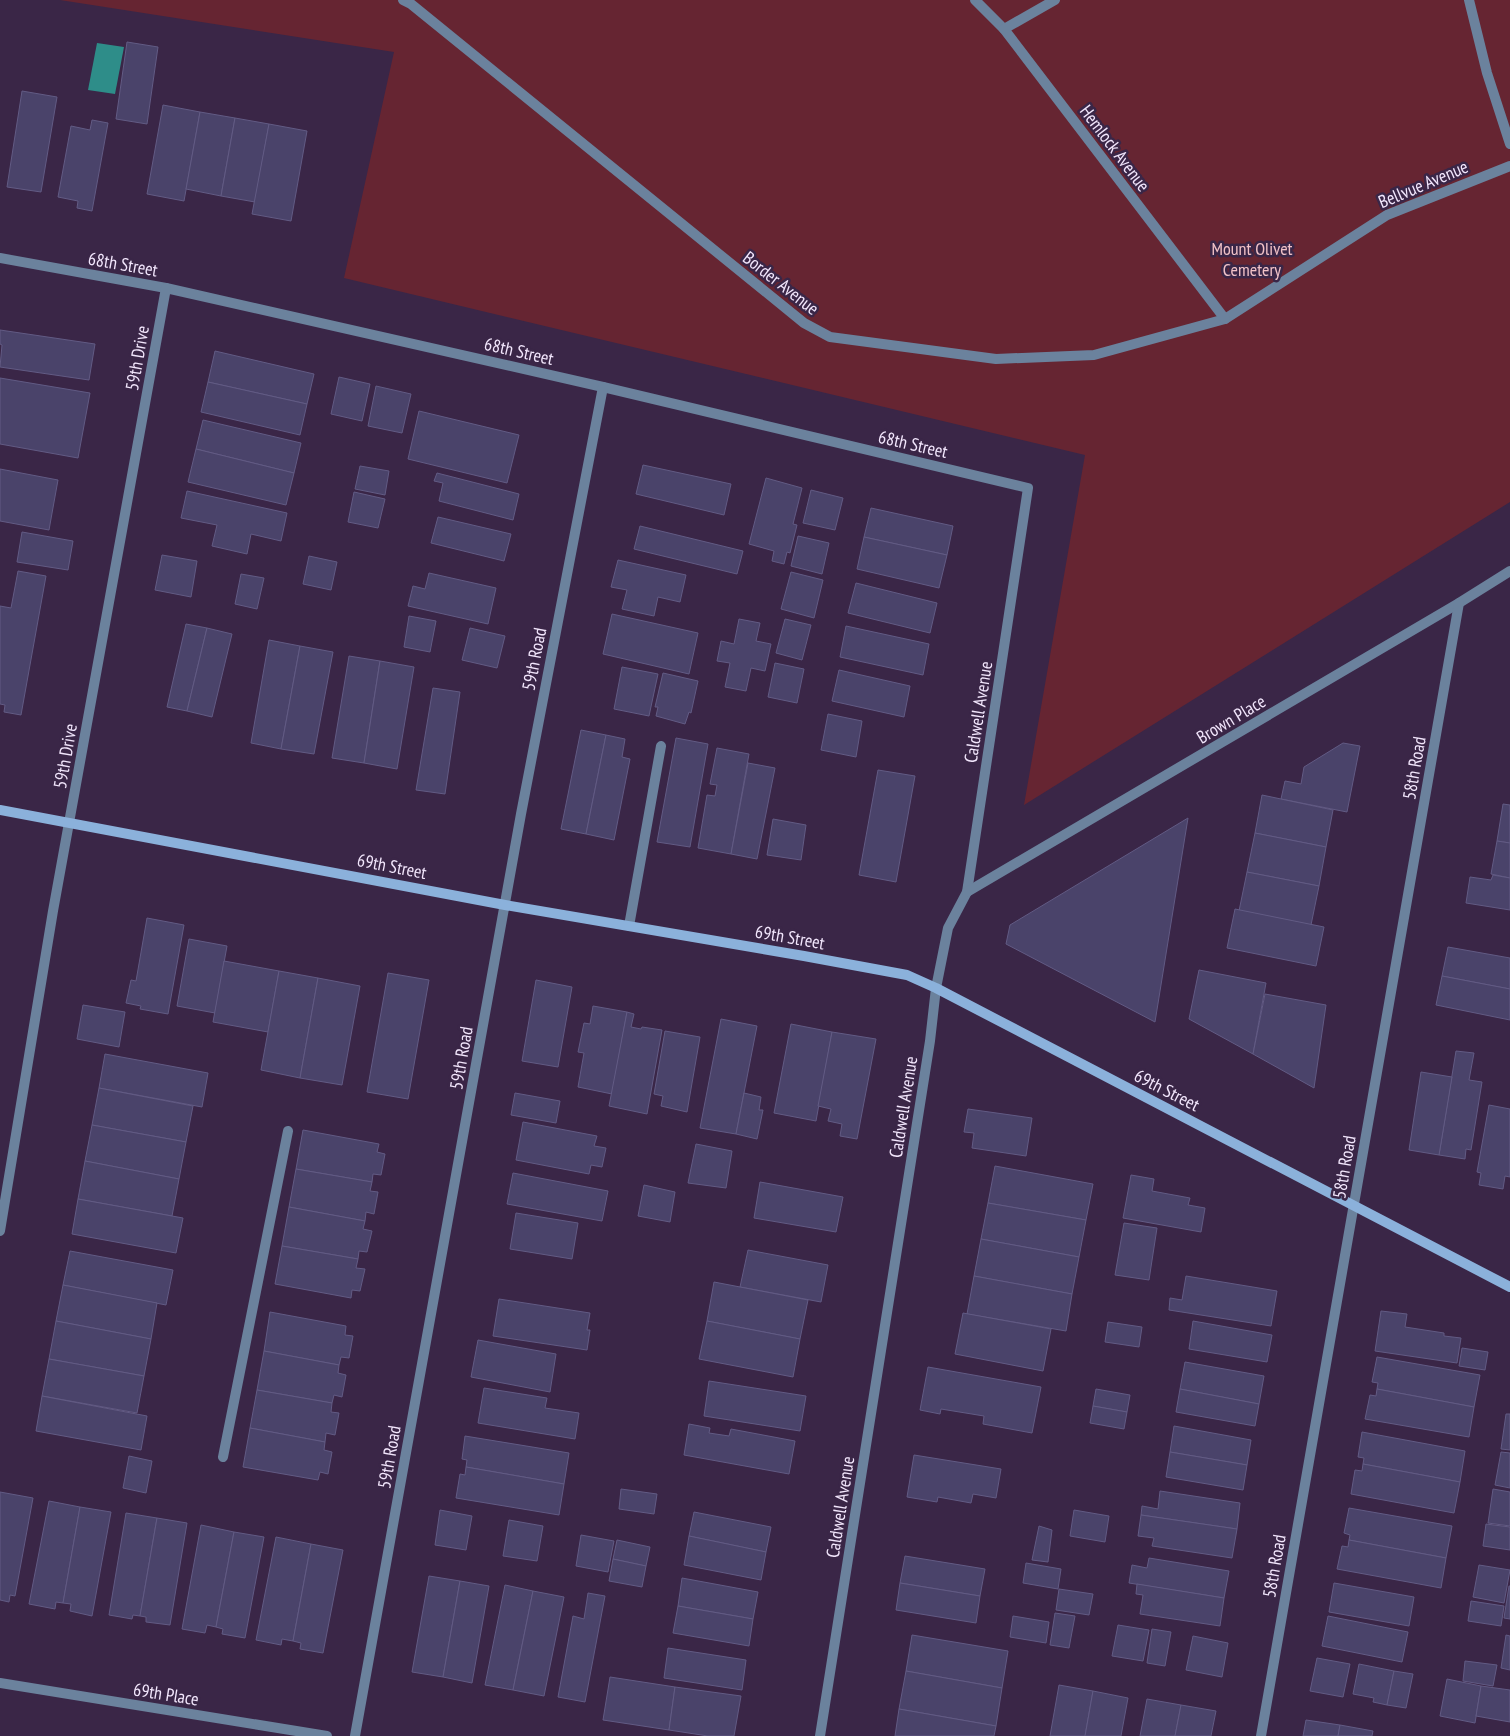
<svg xmlns="http://www.w3.org/2000/svg" width="1510" height="1736" font-family="'PT Sans Narrow',sans-serif">
  <style>
    .green { fill: #662532 }
    .water { fill: #2e8d89 }
    .building { fill: #4a436a; stroke: #625b84 }
    .lines { fill: none; stroke-linecap: round; stroke-linejoin: round }
    .service { stroke: #6b829d; stroke-width: 10 }
    .minor { stroke: #6b829d; stroke-width: 10 }
    .secondary { stroke: #8bb1db; stroke-width: 10 }
    .labels { text-anchor: middle; dominant-baseline: central; stroke-width: 5; stroke-linejoin: round; paint-order: stroke }
    .street-label { font-size: 18px; fill: #f2e6fc; stroke: #3a2647 }
    .park-label { font-size: 18px; fill: #f2c2c7; stroke: #3a2647 }
  </style>
  <rect width="100%" height="100%" fill="#3a2647"/>
  <polygon class="green" points="60,0 1510,0 1510,502 1024,805 1085,455 344,278 394,52"/>
  <polygon class="water" points="97,43 124,47 115,94 88,90"/>
  <g class="building">
    <polygon points="127,42 158,47 147,124 116,119"/>
    <polygon points="22,91 57,97 41,192 7,187"/>
    <polygon points="163,105 200,112 184,201 147,194"/>
    <polygon points="200,112 235,118 221,196 186,189"/>
    <polygon points="235,118 269,124 255,202 221,196"/>
    <polygon points="92,120 108,123 92,211 77,208 78,201 58,197 71,126 90,130"/>
    <polygon points="269,124 307,131 291,221 252,214"/>
    <polygon points="0,330 95,344 89,380 0,367 2,345 0,344"/>
    <polygon points="215,351 314,374 307,404 208,382"/>
    <polygon points="339,377 370,384 362,421 331,414"/>
    <polygon points="0,378 90,393 78,458 0,444"/>
    <polygon points="208,382 307,404 300,435 201,412"/>
    <polygon points="376,386 411,394 402,433 368,426"/>
    <polygon points="419,411 519,435 507,483 408,459"/>
    <polygon points="203,420 301,443 294,473 196,449"/>
    <polygon points="196,449 294,473 286,505 188,482"/>
    <polygon points="643,465 731,484 724,515 636,494"/>
    <polygon points="360,466 389,471 385,495 355,489"/>
    <polygon points="0,469 58,480 49,530 0,521"/>
    <polygon points="437,473 519,494 513,520 439,501 443,483 434,481"/>
    <polygon points="766,478 802,488 793,524 797,525 790,553 787,552 784,564 772,561 774,551 749,544"/>
    <polygon points="811,490 843,498 835,530 803,523"/>
    <polygon points="187,491 287,513 281,541 251,534 247,554 212,546 217,525 181,518"/>
    <polygon points="354,492 385,499 378,528 348,522"/>
    <polygon points="871,508 953,526 947,555 864,537"/>
    <polygon points="438,517 511,534 504,561 431,543"/>
    <polygon points="640,526 743,551 737,574 634,549"/>
    <polygon points="22,532 73,541 68,570 17,562"/>
    <polygon points="798,536 829,543 822,574 791,566"/>
    <polygon points="864,537 947,555 939,588 857,569"/>
    <polygon points="162,555 197,561 191,597 155,590"/>
    <polygon points="309,556 337,562 331,590 303,584"/>
    <polygon points="618,560 686,575 680,602 658,597 654,616 622,609 627,590 611,587"/>
    <polygon points="18,571 46,576 21,715 4,712 5,705 0,704 0,606 11,608"/>
    <polygon points="791,572 823,580 814,618 781,609"/>
    <polygon points="429,573 496,588 488,624 408,606 413,586 425,589"/>
    <polygon points="241,574 264,578 257,609 235,604"/>
    <polygon points="856,583 937,603 930,633 848,613"/>
    <polygon points="612,614 698,633 689,674 603,654"/>
    <polygon points="409,616 436,621 430,652 404,647"/>
    <polygon points="739,619 760,623 756,641 771,644 765,671 751,668 746,691 725,687 730,663 717,661 721,641 734,644"/>
    <polygon points="785,619 811,625 802,660 776,653"/>
    <polygon points="186,624 207,628 187,711 167,707"/>
    <polygon points="846,626 929,644 923,675 840,657"/>
    <polygon points="207,628 232,634 212,717 187,711"/>
    <polygon points="470,628 505,636 497,668 462,660"/>
    <polygon points="269,640 300,646 281,749 251,743"/>
    <polygon points="300,646 333,652 314,754 281,749"/>
    <polygon points="349,656 380,661 364,763 332,758"/>
    <polygon points="380,661 414,667 397,769 364,763"/>
    <polygon points="775,663 804,669 797,703 768,697"/>
    <polygon points="622,667 658,674 649,716 614,709"/>
    <polygon points="839,670 910,686 904,717 832,701"/>
    <polygon points="663,673 698,681 691,713 689,712 685,724 656,716 658,707 655,707"/>
    <polygon points="433,688 460,692 445,794 416,790"/>
    <polygon points="828,714 862,721 856,757 821,750"/>
    <polygon points="581,730 606,735 586,834 561,829"/>
    <polygon points="606,735 625,739 622,757 630,759 614,840 586,834"/>
    <polygon points="676,738 708,744 690,847 657,842"/>
    <polygon points="1343,743 1360,746 1347,812 1281,799 1285,781 1301,784 1304,767"/>
    <polygon points="717,748 749,754 731,854 698,848 707,795 715,796 717,785 710,784"/>
    <polygon points="748,763 775,768 757,859 731,854"/>
    <polygon points="878,770 915,776 896,882 859,875"/>
    <polygon points="1262,795 1333,810 1326,847 1255,833"/>
    <polygon points="1503,804 1510,805 1510,843 1497,841"/>
    <polygon points="1188,818 1155,1022 1006,944 1010,925"/>
    <polygon points="773,819 806,825 801,860 767,855"/>
    <polygon points="1255,833 1326,847 1319,886 1247,872"/>
    <polygon points="1497,841 1510,843 1510,878 1491,874"/>
    <polygon points="1247,872 1319,886 1311,925 1239,911"/>
    <polygon points="1493,875 1510,878 1510,910 1466,903 1470,877 1491,880"/>
    <polygon points="1235,909 1324,927 1316,966 1227,948"/>
    <polygon points="147,918 184,925 168,1014 140,1009 141,1006 126,1003 131,980 136,981"/>
    <polygon points="189,939 227,946 215,1013 177,1006"/>
    <polygon points="1448,947 1510,958 1510,989 1442,976"/>
    <polygon points="224,961 279,971 268,1032 213,1022"/>
    <polygon points="1199,970 1266,983 1253,1054 1189,1019"/>
    <polygon points="279,971 318,978 300,1078 261,1070"/>
    <polygon points="388,973 429,980 408,1099 367,1092"/>
    <polygon points="1442,976 1510,989 1510,1020 1436,1005"/>
    <polygon points="318,978 360,986 342,1085 300,1078"/>
    <polygon points="536,980 572,987 558,1067 522,1061"/>
    <polygon points="1265,994 1326,1005 1314,1088 1253,1054"/>
    <polygon points="83,1005 125,1012 119,1047 77,1039"/>
    <polygon points="593,1006 627,1012 612,1094 578,1087 584,1053 578,1052 584,1023 590,1024"/>
    <polygon points="627,1012 634,1014 631,1027 641,1029 642,1027 662,1030 647,1114 609,1106"/>
    <polygon points="721,1019 757,1026 736,1134 700,1128"/>
    <polygon points="791,1024 832,1032 816,1121 774,1113"/>
    <polygon points="665,1031 700,1037 687,1112 661,1106 663,1096 654,1094"/>
    <polygon points="832,1032 876,1039 857,1139 840,1136 842,1124 828,1121 831,1109 818,1106"/>
    <polygon points="1456,1051 1474,1053 1469,1080 1482,1082 1471,1150 1466,1149 1465,1159 1439,1155"/>
    <polygon points="105,1054 208,1073 202,1107 99,1088"/>
    <polygon points="1421,1072 1452,1077 1439,1155 1409,1150"/>
    <polygon points="99,1088 193,1106 186,1142 92,1125"/>
    <polygon points="515,1093 560,1101 556,1123 511,1115"/>
    <polygon points="744,1093 761,1097 759,1110 763,1110 757,1139 736,1134"/>
    <polygon points="1489,1105 1510,1109 1510,1177 1505,1176 1503,1189 1479,1185 1481,1173 1477,1172"/>
    <polygon points="968,1109 1032,1118 1026,1156 972,1148 974,1133 964,1132"/>
    <polygon points="523,1122 597,1136 594,1146 606,1148 602,1167 591,1165 589,1174 516,1160"/>
    <polygon points="92,1125 186,1142 179,1179 85,1161"/>
    <polygon points="303,1130 379,1144 377,1152 385,1154 381,1175 373,1174 372,1182 296,1169"/>
    <polygon points="696,1144 732,1151 726,1188 688,1183"/>
    <polygon points="85,1161 179,1179 172,1216 78,1199"/>
    <polygon points="995,1166 1093,1184 1086,1220 988,1203"/>
    <polygon points="296,1169 372,1182 370,1191 378,1192 374,1214 366,1212 365,1221 289,1207"/>
    <polygon points="513,1173 608,1191 602,1221 507,1204"/>
    <polygon points="1131,1175 1154,1179 1152,1191 1190,1198 1188,1205 1205,1208 1201,1232 1123,1218"/>
    <polygon points="760,1182 843,1197 836,1232 754,1218"/>
    <polygon points="644,1185 675,1192 670,1222 638,1216"/>
    <polygon points="78,1199 183,1218 176,1253 72,1234"/>
    <polygon points="988,1203 1086,1220 1079,1257 981,1239"/>
    <polygon points="289,1207 365,1221 363,1229 372,1231 367,1252 359,1251 358,1259 282,1246"/>
    <polygon points="516,1213 578,1223 572,1259 510,1249"/>
    <polygon points="1124,1223 1157,1228 1149,1280 1115,1275"/>
    <polygon points="981,1239 1079,1257 1072,1294 974,1276"/>
    <polygon points="282,1246 358,1259 356,1268 365,1269 360,1291 352,1290 351,1298 275,1284"/>
    <polygon points="748,1250 828,1265 821,1302 740,1287"/>
    <polygon points="70,1251 173,1270 166,1305 63,1285"/>
    <polygon points="974,1276 1072,1294 1066,1331 967,1314"/>
    <polygon points="1186,1276 1277,1291 1271,1326 1169,1310 1170,1298 1182,1300"/>
    <polygon points="714,1282 808,1300 800,1339 707,1321"/>
    <polygon points="63,1285 157,1303 151,1339 56,1321"/>
    <polygon points="499,1299 590,1313 587,1330 590,1330 587,1350 493,1336"/>
    <polygon points="1381,1311 1407,1314 1405,1327 1444,1333 1444,1336 1461,1338 1457,1363 1375,1351"/>
    <polygon points="270,1312 346,1326 345,1335 353,1336 349,1358 341,1357 339,1365 264,1351"/>
    <polygon points="963,1313 1051,1329 1043,1371 955,1354"/>
    <polygon points="56,1321 151,1339 144,1376 49,1359"/>
    <polygon points="707,1321 800,1339 793,1377 699,1359"/>
    <polygon points="1193,1321 1272,1335 1267,1362 1189,1349"/>
    <polygon points="1108,1322 1142,1327 1139,1347 1105,1342"/>
    <polygon points="478,1340 556,1354 550,1392 471,1377"/>
    <polygon points="1462,1348 1488,1352 1485,1370 1459,1366"/>
    <polygon points="264,1351 339,1365 338,1373 346,1375 342,1397 334,1395 332,1403 257,1390"/>
    <polygon points="1377,1357 1480,1375 1474,1407 1377,1389 1378,1383 1372,1382"/>
    <polygon points="49,1359 144,1376 137,1413 42,1396"/>
    <polygon points="1185,1362 1264,1376 1259,1404 1180,1389"/>
    <polygon points="928,1367 1041,1387 1032,1433 983,1424 984,1416 941,1409 940,1414 920,1410"/>
    <polygon points="709,1381 806,1396 800,1431 704,1416"/>
    <polygon points="484,1388 547,1398 545,1408 579,1413 575,1439 478,1423"/>
    <polygon points="1096,1389 1130,1395 1127,1412 1093,1406"/>
    <polygon points="1180,1389 1259,1404 1255,1426 1176,1412"/>
    <polygon points="1377,1389 1474,1407 1469,1437 1365,1419 1370,1395 1376,1396"/>
    <polygon points="257,1390 332,1403 331,1412 339,1413 335,1435 326,1433 325,1442 250,1428"/>
    <polygon points="42,1396 147,1416 141,1450 36,1431"/>
    <polygon points="1093,1406 1127,1412 1124,1429 1090,1423"/>
    <polygon points="1506,1414 1510,1414 1510,1450 1501,1449"/>
    <polygon points="689,1424 710,1428 709,1433 729,1436 731,1429 795,1441 789,1474 684,1455"/>
    <polygon points="1174,1426 1251,1440 1247,1465 1170,1452"/>
    <polygon points="250,1428 325,1442 324,1450 332,1452 328,1474 320,1472 318,1480 243,1467"/>
    <polygon points="1362,1432 1465,1451 1460,1482 1363,1464 1364,1458 1358,1457"/>
    <polygon points="465,1436 569,1453 564,1484 466,1467 467,1460 462,1459"/>
    <polygon points="1170,1452 1247,1465 1243,1490 1166,1477"/>
    <polygon points="1501,1452 1510,1453 1510,1488 1495,1485"/>
    <polygon points="914,1455 1001,1469 996,1498 973,1494 971,1503 938,1497 937,1502 907,1497"/>
    <polygon points="129,1456 152,1461 146,1493 123,1488"/>
    <polygon points="1363,1464 1460,1482 1454,1513 1351,1494 1355,1470 1362,1471"/>
    <polygon points="466,1467 564,1484 559,1515 456,1498 460,1474 465,1475"/>
    <polygon points="621,1489 657,1494 654,1514 619,1509"/>
    <polygon points="1493,1489 1510,1492 1510,1526 1488,1523"/>
    <polygon points="1160,1491 1240,1503 1237,1529 1141,1515 1142,1506 1158,1509"/>
    <polygon points="0,1492 33,1498 15,1596 10,1595 9,1602 0,1600"/>
    <polygon points="49,1501 80,1507 63,1603 56,1602 55,1609 29,1604"/>
    <polygon points="80,1507 111,1512 92,1616 70,1611 71,1604 63,1603"/>
    <polygon points="1349,1508 1452,1526 1446,1558 1349,1540 1350,1535 1344,1533"/>
    <polygon points="440,1510 472,1516 466,1550 435,1545"/>
    <polygon points="1074,1510 1109,1516 1105,1542 1070,1536"/>
    <polygon points="694,1512 771,1527 766,1552 689,1536"/>
    <polygon points="126,1513 157,1518 140,1616 133,1615 132,1619 109,1615"/>
    <polygon points="1141,1515 1237,1529 1232,1558 1152,1546 1154,1538 1138,1536"/>
    <polygon points="157,1518 187,1523 170,1625 146,1622 146,1617 140,1616"/>
    <polygon points="509,1520 543,1526 537,1561 503,1556"/>
    <polygon points="1486,1524 1510,1527 1510,1550 1483,1546"/>
    <polygon points="201,1525 234,1532 216,1627 207,1625 205,1633 182,1629"/>
    <polygon points="1039,1526 1052,1530 1048,1562 1032,1560"/>
    <polygon points="234,1532 264,1537 245,1638 222,1634 223,1629 216,1627"/>
    <polygon points="581,1535 614,1541 608,1572 576,1566"/>
    <polygon points="689,1536 766,1552 761,1580 684,1565"/>
    <polygon points="276,1537 311,1544 293,1641 282,1639 281,1645 256,1640"/>
    <polygon points="617,1540 650,1547 646,1566 613,1559"/>
    <polygon points="1349,1540 1446,1558 1441,1588 1337,1569 1342,1546 1348,1547"/>
    <polygon points="311,1544 343,1550 323,1653 300,1649 301,1643 293,1641"/>
    <polygon points="905,1556 985,1569 980,1596 900,1583"/>
    <polygon points="1149,1558 1229,1571 1224,1598 1129,1583 1132,1565 1147,1568"/>
    <polygon points="613,1559 646,1566 642,1587 609,1581"/>
    <polygon points="1026,1563 1061,1569 1058,1589 1023,1583"/>
    <polygon points="1479,1565 1510,1570 1504,1603 1473,1597"/>
    <polygon points="429,1576 460,1581 443,1677 412,1672"/>
    <polygon points="682,1578 758,1592 753,1619 678,1606"/>
    <polygon points="460,1581 489,1586 472,1683 443,1677"/>
    <polygon points="900,1583 980,1596 976,1623 896,1610"/>
    <polygon points="1334,1583 1414,1597 1409,1626 1329,1612"/>
    <polygon points="1137,1584 1224,1598 1220,1626 1140,1614 1143,1595 1136,1594"/>
    <polygon points="505,1585 533,1591 513,1690 485,1685"/>
    <polygon points="1509,1586 1510,1586 1510,1619 1504,1618"/>
    <polygon points="1059,1589 1093,1594 1089,1615 1056,1610"/>
    <polygon points="533,1591 564,1597 544,1696 513,1690"/>
    <polygon points="588,1593 605,1596 585,1702 558,1697 573,1616 584,1619"/>
    <polygon points="1471,1601 1504,1606 1501,1626 1468,1621"/>
    <polygon points="678,1606 753,1619 749,1646 673,1633"/>
    <polygon points="1055,1613 1075,1616 1069,1648 1050,1645"/>
    <polygon points="1013,1616 1049,1622 1046,1643 1010,1637"/>
    <polygon points="1328,1616 1408,1632 1402,1662 1322,1646"/>
    <polygon points="1118,1625 1149,1630 1143,1661 1112,1656"/>
    <polygon points="1152,1629 1171,1632 1165,1666 1147,1663"/>
    <polygon points="912,1635 1008,1651 1002,1688 906,1671"/>
    <polygon points="1506,1635 1510,1636 1510,1670 1501,1668"/>
    <polygon points="1193,1636 1228,1643 1222,1677 1186,1670"/>
    <polygon points="668,1648 746,1660 742,1690 664,1678"/>
    <polygon points="1317,1658 1350,1664 1343,1697 1310,1691"/>
    <polygon points="1465,1661 1497,1665 1493,1686 1463,1681"/>
    <polygon points="1359,1664 1394,1671 1387,1705 1373,1702 1374,1698 1353,1694"/>
    <polygon points="906,1671 1002,1688 996,1726 899,1709"/>
    <polygon points="1394,1671 1413,1674 1406,1708 1387,1705"/>
    <polygon points="610,1677 675,1687 669,1730 603,1720"/>
    <polygon points="1447,1679 1481,1686 1475,1723 1440,1716"/>
    <polygon points="1059,1685 1093,1691 1085,1736 1050,1736"/>
    <polygon points="1481,1686 1510,1690 1510,1722 1476,1716"/>
    <polygon points="675,1687 741,1696 734,1736 708,1736 669,1730"/>
    <polygon points="1093,1691 1128,1698 1121,1736 1085,1736"/>
    <polygon points="1147,1699 1181,1705 1175,1736 1140,1736"/>
    <polygon points="1181,1705 1216,1711 1211,1736 1175,1736"/>
    <polygon points="899,1709 996,1726 994,1736 895,1736"/>
    <polygon points="1306,1720 1340,1725 1338,1736 1303,1736"/>
    <polygon points="1340,1725 1373,1731 1372,1736 1338,1736"/>
  </g>
  <g class="lines">
    <g class="service">
      <polyline points="403,0 411,4 804,323 830,337 996,359 1094,355 1225,319 1387,215 1510,166"/>
      <polyline points="975,0 1004,29 1225,319"/>
      <polyline points="1469,0 1487,73 1510,144"/>
      <polyline points="1004,29 1055,0"/>
      <polyline points="629,926 661,746"/>
      <polyline points="223,1457 288,1131"/>
    </g>
    <g class="minor">
      <polyline points="0,258 166,288 603,387 1028,488 967,892 948,928 936,988 930,1041 820,1736"/>
      <polyline points="967,892 1459,603 1510,571"/>
      <polyline points="0,1231 53,911 166,288"/>
      <polyline points="0,1683 327,1736"/>
      <polyline points="355,1736 521,814 603,387"/>
      <polyline points="1261,1736 1459,603"/>
    </g>
    <polyline class="secondary" points="0,810 505,905 804,956 907,975 936,988 1510,1287"/>
  </g>
  <g class="labels">
    <g class="street-label">
      <text transform="translate(1115 148) rotate(53)">Hemlock Avenue</text>
      <text transform="translate(1423 184) rotate(-23)">Bellvue Avenue</text>
      <text transform="translate(123 264) rotate(10)">68th Street</text>
      <text transform="translate(781 283) rotate(38)">Border Avenue</text>
      <text transform="translate(519 351) rotate(13)">68th Street</text>
      <text transform="translate(137 358) rotate(-80)">59th Drive</text>
      <text transform="translate(913 444) rotate(13)">68th Street</text>
      <text transform="translate(534 659) rotate(-79)">59th Road</text>
      <text transform="translate(978 712) rotate(-81)">Caldwell Avenue</text>
      <text transform="translate(1231 719) rotate(-31)">Brown Place</text>
      <text transform="translate(65 756) rotate(-80)">59th Drive</text>
      <text transform="translate(1414 768) rotate(-80)">58th Road</text>
      <text transform="translate(392 866) rotate(11)">69th Street</text>
      <text transform="translate(790 937) rotate(10)">69th Street</text>
      <text transform="translate(461 1058) rotate(-80)">59th Road</text>
      <text transform="translate(1167 1090) rotate(27)">69th Street</text>
      <text transform="translate(903 1107) rotate(-81)">Caldwell Avenue</text>
      <text transform="translate(1344 1167) rotate(-80)">58th Road</text>
      <text transform="translate(389 1457) rotate(-80)">59th Road</text>
      <text transform="translate(840 1507) rotate(-81)">Caldwell Avenue</text>
      <text transform="translate(1274 1566) rotate(-80)">58th Road</text>
      <text transform="translate(166 1694) rotate(9)">69th Place</text>
    </g>
    <g class="park-label">
      <text x="1252" y="248">Mount Olivet<tspan x="1252" dy="21">Cemetery</tspan></text>
    </g>
  </g>
</svg>
